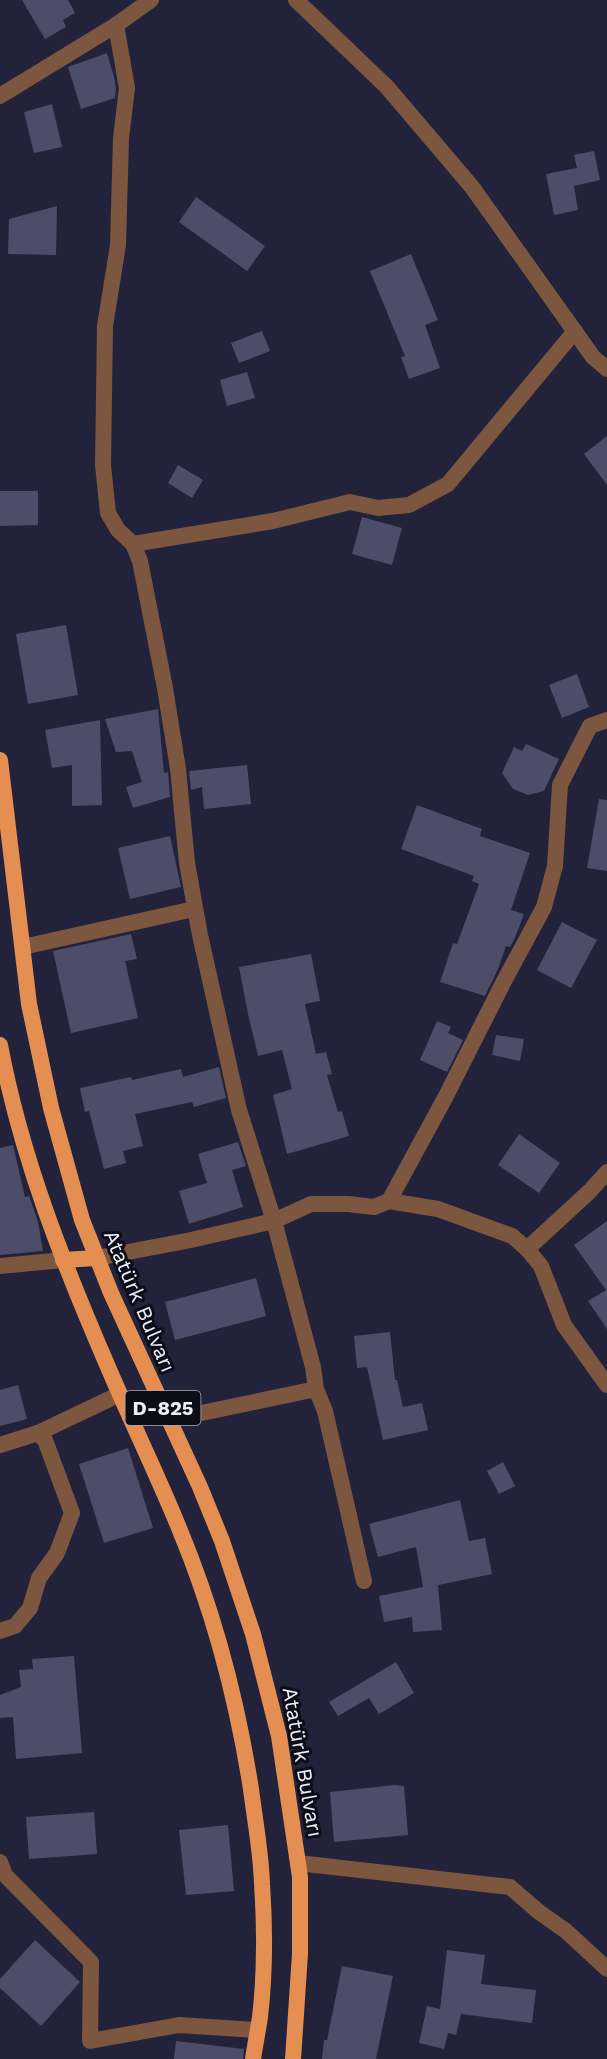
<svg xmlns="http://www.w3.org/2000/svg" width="607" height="2059" font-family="'Work Sans',sans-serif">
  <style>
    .building { fill: #4c4d69 }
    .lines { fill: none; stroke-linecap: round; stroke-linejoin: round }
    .minor { stroke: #7c563e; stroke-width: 16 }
    .trunk { stroke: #e48e52; stroke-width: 16 }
    .labels { text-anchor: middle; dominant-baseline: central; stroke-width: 6; stroke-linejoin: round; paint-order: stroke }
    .shield { fill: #0d0d18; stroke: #aaabb8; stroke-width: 1.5 }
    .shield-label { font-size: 20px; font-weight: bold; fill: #eeeffc }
    .street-label { font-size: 21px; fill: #eeeffc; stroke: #0d0d18 }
  </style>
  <rect width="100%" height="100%" fill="#22223b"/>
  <g class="building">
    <polygon points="22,0 68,0 75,13 63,20 66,27 45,39"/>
    <polygon points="107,53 114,77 116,88 115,98 81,109 68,67"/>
    <polygon points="52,104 62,147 34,153 24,112"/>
    <polygon points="594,151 600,180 574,186 578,210 554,215 546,174 577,168 574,155"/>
    <polygon points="196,197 265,246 247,271 179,222"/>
    <polygon points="57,206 56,255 8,254 9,219"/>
    <polygon points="411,254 438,320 425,325 440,368 409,379 401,357 405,356 370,271"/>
    <polygon points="262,331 270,351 239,363 231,343"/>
    <polygon points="247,372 255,398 227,406 220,380"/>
    <polygon points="607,436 607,485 584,454"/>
    <polygon points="178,465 203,480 192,498 168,483"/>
    <polygon points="0,491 38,491 38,525 0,526"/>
    <polygon points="362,517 402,528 392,565 352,554"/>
    <polygon points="66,625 78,695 28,704 16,634"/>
    <polygon points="577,674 589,707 562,718 549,685"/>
    <polygon points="158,709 164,773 168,772 170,797 133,808 126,787 142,782 132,751 116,752 105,719"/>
    <polygon points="100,720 102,805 72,806 72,765 52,768 45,730"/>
    <polygon points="526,744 559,759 544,791 528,795 513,789 502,773 514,747 522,751"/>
    <polygon points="247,765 251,804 204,809 202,787 191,790 189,771"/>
    <polygon points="599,799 607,800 607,871 587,868"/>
    <polygon points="417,805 482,829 480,836 530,853 511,910 524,914 514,940 510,947 506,946 498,969 485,996 440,982 453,943 457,944 479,884 472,881 474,876 401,849"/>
    <polygon points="170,836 181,887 130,899 118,848"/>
    <polygon points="562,922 597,940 571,988 537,970"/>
    <polygon points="131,934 137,959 125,961 138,1018 71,1033 53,951"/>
    <polygon points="311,954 320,1001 305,1004 316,1054 326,1052 332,1074 327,1075 338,1112 342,1111 349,1136 287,1154 273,1095 292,1089 282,1050 258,1056 248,1014 239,967"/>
    <polygon points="437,1021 451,1027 448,1033 463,1040 447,1072 420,1060"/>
    <polygon points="496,1035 524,1039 520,1061 492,1055"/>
    <polygon points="219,1067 226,1098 194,1107 192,1102 135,1114 143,1146 123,1151 126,1163 104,1169 89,1111 85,1112 80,1088 131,1077 132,1080 181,1069 183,1077"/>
    <polygon points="519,1134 560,1163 539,1193 498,1165"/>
    <polygon points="238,1142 246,1166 232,1170 243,1207 189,1224 179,1191 207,1183 198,1154"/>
    <polygon points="13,1145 25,1197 29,1196 38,1222 43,1251 0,1255 0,1148"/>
    <polygon points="607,1221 607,1329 588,1301 606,1290 574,1245"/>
    <polygon points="256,1278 266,1316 175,1340 165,1302"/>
    <polygon points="390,1332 395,1380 397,1380 403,1407 422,1403 428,1430 383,1440 367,1367 357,1368 354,1336"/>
    <polygon points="18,1385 27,1419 0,1426 0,1390"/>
    <polygon points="128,1448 153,1528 104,1543 79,1464"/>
    <polygon points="503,1462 515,1486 499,1494 487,1471"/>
    <polygon points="460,1500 469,1541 485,1538 492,1574 438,1585 442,1630 413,1632 412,1617 384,1622 379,1596 423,1587 416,1547 378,1557 369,1524"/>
    <polygon points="74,1656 82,1753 16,1759 13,1717 0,1718 0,1695 21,1687 19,1670 33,1669 32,1659"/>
    <polygon points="396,1662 414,1693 379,1714 369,1698 338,1716 329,1702"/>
    <polygon points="395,1785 404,1786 408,1835 334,1842 330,1792"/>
    <polygon points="94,1812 97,1854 29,1859 26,1817"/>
    <polygon points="228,1825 234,1891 186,1895 179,1830"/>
    <polygon points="35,1940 80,1982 41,2026 0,1988 0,1979"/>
    <polygon points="447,1950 485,1955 481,1984 536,1990 532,2023 461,2014 456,2035 448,2033 444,2049 419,2043 427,2006 440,2009"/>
    <polygon points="342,1966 393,1976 376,2059 322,2059 324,2040 327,2040"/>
    <polygon points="176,2041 244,2049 243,2059 174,2059"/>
  </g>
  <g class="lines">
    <g class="minor">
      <polyline points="296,0 387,87 472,187 593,357 607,369"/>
      <polyline points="116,25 127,88 121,138 118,245 105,326 103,465 108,513 118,530 133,544 140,561 165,688 178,769 187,863 200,935 239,1110 274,1221 313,1367 316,1389 325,1411 364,1581"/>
      <polyline points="0,96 116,25 151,0"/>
      <polyline points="133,544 273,521 350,502 378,508 409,505 448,484 575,331"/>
      <polyline points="23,947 194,909"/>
      <polyline points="389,1201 446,1096 503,983 544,907 555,866 560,785 590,726 607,720"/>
      <polyline points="527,1249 590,1191 607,1172"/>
      <polyline points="97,1258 191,1240 274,1221 311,1204 348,1204 374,1207 389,1201 438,1209 512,1236 527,1249 541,1266 564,1325 607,1385"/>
      <polyline points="0,1266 63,1260"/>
      <polyline points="168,1420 316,1389"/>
      <polyline points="0,1445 38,1433 120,1394"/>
      <polyline points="0,1631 15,1626 30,1608 39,1578 57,1553 72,1513 45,1440 38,1433"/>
      <polyline points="0,1862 5,1875 91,1962 90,2041 179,2025 257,2030"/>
      <polyline points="298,1863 510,1887 539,1912 566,1931 607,1969"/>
    </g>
    <g class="trunk">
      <polyline points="0,760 29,1004 51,1108 82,1220 111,1293 200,1487 222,1541 253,1634 279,1736 300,1877 300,1954 293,2059"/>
      <path d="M0 1045C21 1157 63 1263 108 1367 131 1421 157 1474 179 1528 214 1612 237 1700 251 1789 255 1821 261 1852 262 1884 265 1928 265 1974 260 2017 258 2031 255 2045 253 2059"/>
      <polyline points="63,1260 97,1258"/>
    </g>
  </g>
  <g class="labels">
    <rect class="shield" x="125.5" y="1391" width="75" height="34" rx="4.5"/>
    <g class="shield-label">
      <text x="163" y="1408">D-825</text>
    </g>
    <g class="street-label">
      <text transform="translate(140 1301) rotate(67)">Atatürk Bulvarı</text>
      <text transform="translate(303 1762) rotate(80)">Atatürk Bulvarı</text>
    </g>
  </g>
</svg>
